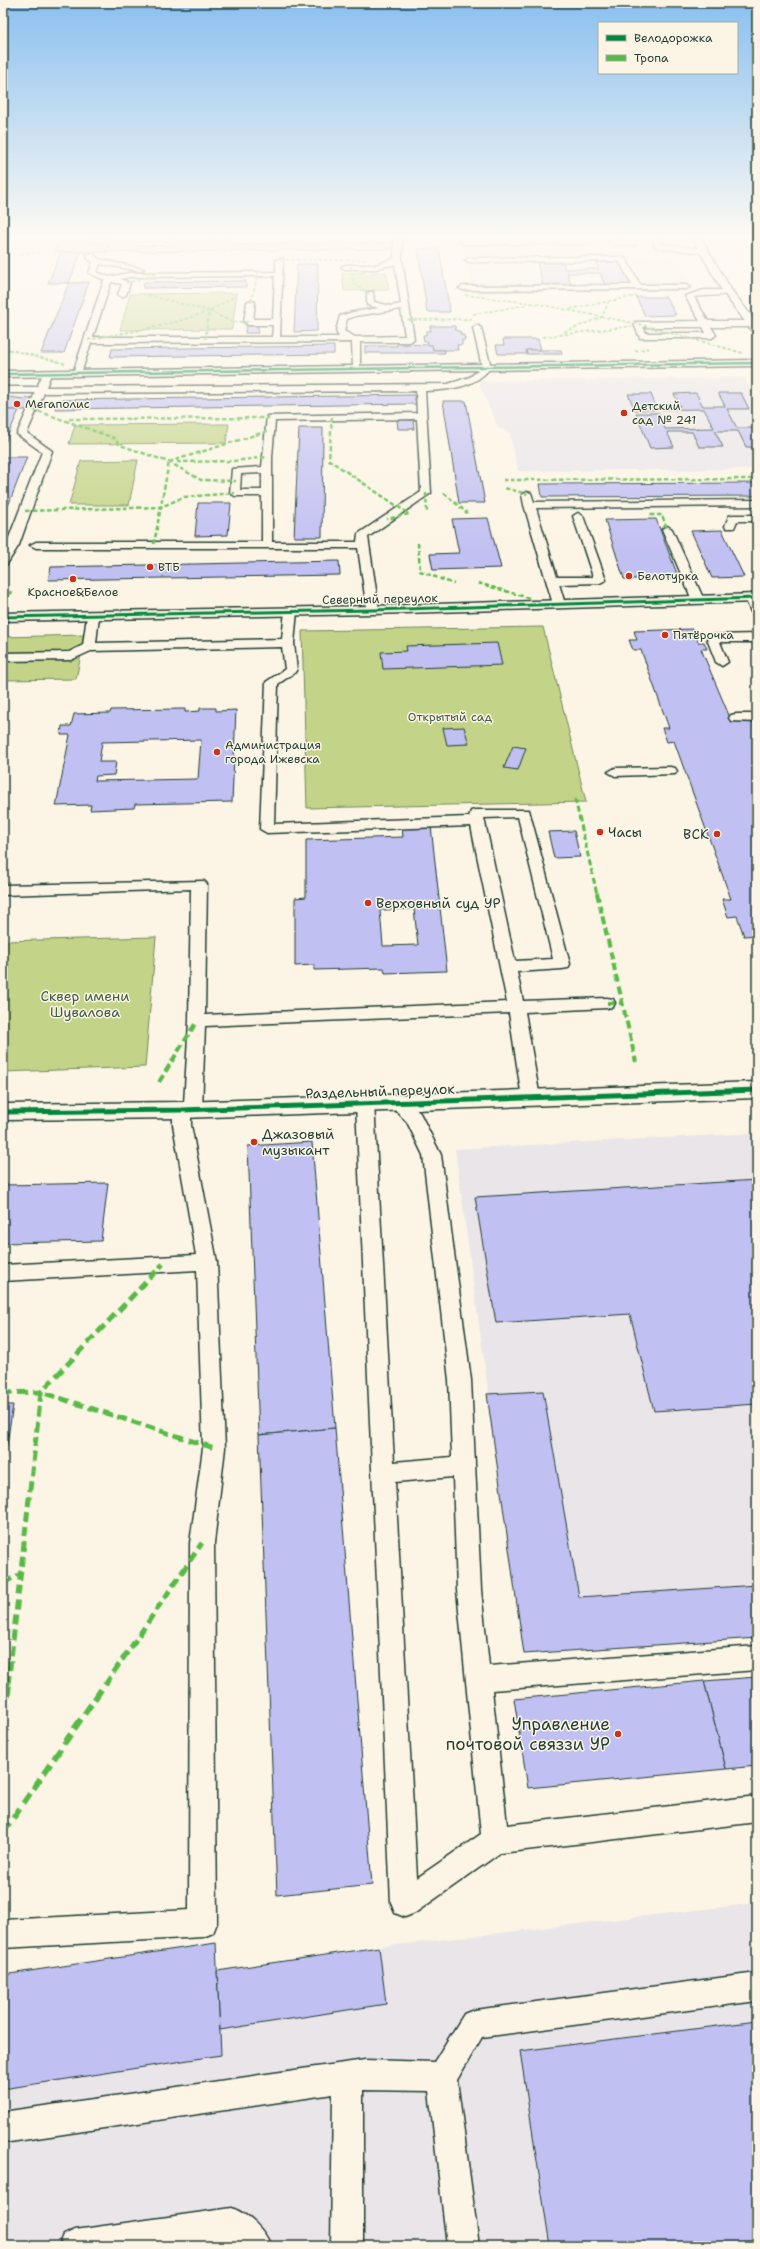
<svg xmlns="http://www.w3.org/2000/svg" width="760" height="2249" font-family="'Shantell Sans',sans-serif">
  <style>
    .built { fill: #eae5e9 }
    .green { fill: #c3d489; stroke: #71885e }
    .building { fill: #c1c0f2; stroke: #1f3d34; fill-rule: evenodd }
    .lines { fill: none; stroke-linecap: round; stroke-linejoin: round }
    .service-casing { stroke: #1f3d34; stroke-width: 3 }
    .minor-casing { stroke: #1f3d34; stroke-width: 3 }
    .tertiary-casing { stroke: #1f3d34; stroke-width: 3 }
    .service { fill: #fcf5e5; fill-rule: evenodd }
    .minor { fill: #fcf5e5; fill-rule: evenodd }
    .tertiary { fill: #fcf5e5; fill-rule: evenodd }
    .quiet-far5 { stroke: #58b947; stroke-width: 2; stroke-dasharray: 3.5 2; stroke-linecap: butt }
    .quiet-far4 { stroke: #58b947; stroke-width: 2.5; stroke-dasharray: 4.5 2.5; stroke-linecap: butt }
    .quiet-far3 { stroke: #58b947; stroke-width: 3; stroke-dasharray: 6 3; stroke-linecap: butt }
    .quiet-far2 { stroke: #58b947; stroke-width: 4; stroke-dasharray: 8 4; stroke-linecap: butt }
    .quiet-far1 { stroke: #58b947; stroke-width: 5; stroke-dasharray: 10 5; stroke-linecap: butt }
    .quiet { stroke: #58b947; stroke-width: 6; stroke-dasharray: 12 6; stroke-linecap: butt }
    .cycleway-far2-casing { stroke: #fcf5e5; stroke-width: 3.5 }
    .cycleway-far1-casing { stroke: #fcf5e5; stroke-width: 4.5 }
    .cycleway-casing { stroke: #fcf5e5; stroke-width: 8 }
    .cycleway-far2 { stroke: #00873e; stroke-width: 2.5 }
    .cycleway-far1 { stroke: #00873e; stroke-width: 3 }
    .cycleway { stroke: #00873e; stroke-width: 5 }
    .poi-dot { fill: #c8321e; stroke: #fcf5e5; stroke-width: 1.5 }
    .labels { text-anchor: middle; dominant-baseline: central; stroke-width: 3; stroke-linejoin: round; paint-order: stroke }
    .far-poi-label { font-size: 12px; fill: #1f3d34; stroke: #fcf5e5; text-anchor: start }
    .far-street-label { font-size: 12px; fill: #1f3d34; stroke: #fcf5e5 }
    .far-park-label { font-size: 12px; fill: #405b45; stroke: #fcf5e5 }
    .poi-label { font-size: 14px; fill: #1f3d34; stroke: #fcf5e5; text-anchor: start }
    .park-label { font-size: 14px; fill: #405b45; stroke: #fcf5e5 }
    .street-label { font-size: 14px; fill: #1f3d34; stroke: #fcf5e5 }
    .near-poi-label { font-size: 17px; fill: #1f3d34; stroke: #fcf5e5; text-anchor: end }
  </style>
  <rect width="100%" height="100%" fill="#fcf5e5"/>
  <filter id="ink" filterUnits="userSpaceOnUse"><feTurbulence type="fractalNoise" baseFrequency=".025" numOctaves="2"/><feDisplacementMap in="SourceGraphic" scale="8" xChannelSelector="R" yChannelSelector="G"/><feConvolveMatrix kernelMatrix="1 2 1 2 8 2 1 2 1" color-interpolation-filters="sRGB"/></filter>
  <g filter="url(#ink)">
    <g class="built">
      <polygon points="720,238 757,238 757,289 729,251"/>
      <polygon points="461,243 582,243 586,258 678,259 696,290 475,293"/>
      <polygon points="744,378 757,398 757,469 518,471 509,432 498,428 478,381"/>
      <polygon points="757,1133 757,1638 524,1654 455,1149"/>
      <polygon points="757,1903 757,2246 3,2246 3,1975 216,1943 217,1971 379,1947"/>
    </g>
    <g class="green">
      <polygon points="386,272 389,290 344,291 342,273"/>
      <polygon points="237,293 232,329 120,330 130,294"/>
      <polygon points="229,424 226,443 69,444 75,425"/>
      <polygon points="138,460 129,505 69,505 81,461"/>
      <polygon points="543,627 586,802 307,808 302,631"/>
      <polygon points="85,635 76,679 3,680 3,637"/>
      <polygon points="156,937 145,1067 3,1072 3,941"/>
    </g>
    <g class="building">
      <polygon points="606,238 634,238 637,246 612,246"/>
      <polygon points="59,242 110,242 106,252 55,252"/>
      <polygon points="394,243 395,249 106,252 108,246"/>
      <polygon points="418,249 439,249 450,312 427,312"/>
      <polygon points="61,252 81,252 69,283 48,283"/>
      <polygon points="596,262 623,262 632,285 605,285 600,273 567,273 571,285 543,285 537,263 563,263 565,269 599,269"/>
      <polygon points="297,264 318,264 317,331 294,332"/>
      <polygon points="246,281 246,287 143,288 144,282"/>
      <polygon points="89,282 64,353 41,353 69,283"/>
      <polygon points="636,297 666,297 676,315 645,316"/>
      <polygon points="246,326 258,326 258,333 245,333"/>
      <polygon points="430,326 455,326 456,331 460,331 461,335 464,335 465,340 462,340 462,345 457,345 458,350 433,350 432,345 428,345 427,341 424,341 423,335 426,335 426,331 431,331"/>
      <polygon points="503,339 538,339 541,350 526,350 527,354 498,354 496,345 504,345"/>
      <polygon points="397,344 432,345 433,350 445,350 445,353 365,353 365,346 397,346"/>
      <polygon points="334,346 334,354 110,357 112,349"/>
      <polygon points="526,350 561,350 562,354 527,354"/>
      <polygon points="696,393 703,406 725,406 718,393 741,393 749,409 727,409 737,428 757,428 757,447 746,447 738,431 715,431 723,447 699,447 692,432 667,432 674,447 650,448 636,413 659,413 665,429 714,428 704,409 635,410 628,394 651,394 656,407 680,406 674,394"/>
      <polygon points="414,395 416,404 55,409 58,400"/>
      <polygon points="3,396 24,399 34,397 28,410 3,410"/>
      <polygon points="443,401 466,401 485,503 459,503"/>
      <polygon points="3,410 19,410 3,447"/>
      <polygon points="397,420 413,420 414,429 398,429"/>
      <polygon points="299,428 323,428 322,537 294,537"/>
      <polygon points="3,457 27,457 3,519"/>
      <polygon points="757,483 757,496 542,497 540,484"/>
      <polygon points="198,503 231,503 228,535 195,536"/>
      <polygon points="488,518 501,568 433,570 430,554 459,553 452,519"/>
      <polygon points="656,519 679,579 624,579 605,520"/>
      <polygon points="722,530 744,577 712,578 691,531"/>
      <polygon points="339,561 340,575 48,580 51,567"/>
      <polygon points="693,629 698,642 704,642 707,649 701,649 731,720 757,719 757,935 744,936 737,916 728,917 722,899 731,899 674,741 667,742 662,728 669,728 641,650 633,650 629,640 637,640 634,631"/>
      <polygon points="497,643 502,665 383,669 381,652 407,651 406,646"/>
      <path d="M200 708H216V711L236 710 232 802 135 804 134 808 90 810 91 805 56 806 70 735H61L62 726H71L74 714 110 713 111 710 185 709V712L200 711ZM201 740 198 779 95 781 96 776 114 775 116 762H99L102 742Z"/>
      <polygon points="464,727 469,744 447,745 443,728"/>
      <polygon points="513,746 526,748 518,770 504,768"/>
      <path d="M431 826 447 971 385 973 384 968 314 970V965L295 966V898L306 897V840L403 837 402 827ZM414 909 418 945 383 946 380 910Z"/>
      <polygon points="574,831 580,857 554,858 548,832"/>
      <polygon points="312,1142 335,1428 259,1435 248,1146"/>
      <polygon points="757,1180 757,1404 654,1411 630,1314 496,1323 475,1197"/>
      <polygon points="108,1183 101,1241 3,1243 3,1185"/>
      <polygon points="543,1391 579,1597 757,1585 757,1638 524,1654 487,1394"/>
      <polygon points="3,1405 13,1405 3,1470"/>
      <polygon points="335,1428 372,1885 277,1895 259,1435"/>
      <polygon points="757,1677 757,1766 726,1769 704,1681"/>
      <polygon points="704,1681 726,1769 528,1788 514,1699"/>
      <polygon points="216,1943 221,2055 3,2089 3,1975"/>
      <polygon points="379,1947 386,2004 220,2030 217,1971"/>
      <polygon points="757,2021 757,2246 550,2246 520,2051"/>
    </g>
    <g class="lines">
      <defs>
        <g id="service">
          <polygon points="94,238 228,238 225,240 96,242 92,240"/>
          <path d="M394 238H402V260L414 339 410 342H360V371L353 369 352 342 91 343 81 373 77 376 73 373 104 280 89 273 93 262 87 258V254H93L99 259 144 269 140 271 100 264 97 272 109 277 129 273 276 272V260L283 258 280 337H339L336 331 340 316 353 312 379 308 367 305V292H373L374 302 391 306 401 304 395 264 376 269H345L341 267 345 265H375L394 259ZM275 276 273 319H253L255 302 251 300 247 302 244 322 248 325H273L272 337H93L111 282 122 284 118 295 122 297 126 295 130 283 120 279 129 277ZM401 309 405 336 355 337 344 331 347 319 355 316Z"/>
          <polygon points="460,238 593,238 594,242 590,244 464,244 460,242"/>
          <polygon points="653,238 663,238 660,241 661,244 703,249 707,251 703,253 658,248 654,246"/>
          <polygon points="622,257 626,259 640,285 686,285 690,287 686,289 463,290 459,288 463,286 632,285 619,261 469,262 465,260 469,258"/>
          <path d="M704 290H728L732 292C727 297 703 295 694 297L708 321H752L756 324 752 327H711L716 335 712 338H640L634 324 635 322 700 321 685 296ZM643 327H703L706 333H646Z"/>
          <path d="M477 325 481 328 491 367C475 388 449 390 425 391L431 493 368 537 379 610 377 613H369L367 610 358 548H36L30 545 36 542H262V496H235L230 493 232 469 262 467 267 416 417 413 416 391 44 393 27 433 52 451 19 545 7 564 3 565V553L42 452 17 434 35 393H3V387H37L43 374 47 371 51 374 46 387 448 384 470 377 482 367 473 328ZM417 419 421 492 358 534 357 542H272V457L275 421ZM262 473V490H240L241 474Z"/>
          <polygon points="527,492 531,493 534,502 757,500 757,506 536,508 557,577 593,577 573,516 578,513 583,516 606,580 600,583 559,584 565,604 559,608 553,604 524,505 522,495"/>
          <polygon points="733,515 757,515 757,521 737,521 734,528 726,528 725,526 729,516"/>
          <polygon points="667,526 672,529 704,600 702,602 694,602 692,600 662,529"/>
          <polygon points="751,594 757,598 757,616 751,612 745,598"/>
          <path d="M291 607 297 611 294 643 297 671 278 684 274 824 469 817 471 811 476 810H529L570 964 568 968 562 969 517 972 523 1001 607 998 613 999 615 1003 613 1007 607 1008 525 1012 540 1098 537 1102 531 1104 525 1102 522 1098 509 1013 205 1026 202 1109 199 1113 191 1115V1125L217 1262 225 1448 214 1543 217 1923 213 1933 203 1937 3 1948V1920L189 1910 190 1543 203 1448 197 1270 3 1281V1265L196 1255 173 1125V1110L176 1106 184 1104 189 1021 191 889 3 895V885L204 881 207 884 205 1015 507 1002 471 826 267 833 260 829 266 682 285 669 282 647 91 651 71 660 3 661V653L69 652 83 645 87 616 93 612 99 616 96 643 282 639 285 611ZM518 817 553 959 515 961 484 818Z"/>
          <polygon points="757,634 757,642 720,642 728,662 722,666 716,662 707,639 713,635"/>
          <polygon points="736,714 757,714 757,722 731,721 729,718 731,715"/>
          <polygon points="670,767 675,768 677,771 675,774 615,776 608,772 615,768"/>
          <path d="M397 1096 403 1098 420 1113 441 1155 471 1380 481 1590 489 1666 757 1646V1670L492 1690 507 1825 757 1796V1822L500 1853 415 1913 405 1917 395 1913 391 1903 356 1103 359 1099 365 1097 371 1099 374 1103 394 1462 452 1457 449 1380 423 1155 407 1122 388 1102 391 1098ZM453 1477 457 1590 481 1834 417 1878 395 1482Z"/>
          <polygon points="757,1973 757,2001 482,2037 457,2080 479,2246 447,2246 429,2091 363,2090 363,2246 331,2246 333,2094 3,2143 3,2113 9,2111 365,2060 434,2062 464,2014 474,2010"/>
          <path d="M232 2208C249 2215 264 2229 271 2246H232L227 2240 187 2246H59L64 2235 75 2230Z"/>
        </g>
        <g id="minor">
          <polygon points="692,238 701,238 732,291 757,323 757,333 753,332 723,292"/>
          <polygon points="757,1082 757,1098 182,1118 3,1120 3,1104 182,1102"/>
        </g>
        <g id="tertiary">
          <polygon points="757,360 757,366 3,377 3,371"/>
          <polygon points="757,594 757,602 373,614 3,621 3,613 373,606"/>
        </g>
      </defs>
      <use href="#service" class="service-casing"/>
      <use href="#minor" class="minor-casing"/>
      <use href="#tertiary" class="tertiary-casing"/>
      <use href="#service" class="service"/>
      <use href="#minor" class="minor"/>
      <use href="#tertiary" class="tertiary"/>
      <g class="quiet-far5">
        <polyline points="94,245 123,240"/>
        <polyline points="21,254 39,252"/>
        <polyline points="280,260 365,260 376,267"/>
        <polyline points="351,267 354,284 370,294"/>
        <polyline points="126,283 156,275"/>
        <polyline points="148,295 209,311 205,340"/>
        <polyline points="465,295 538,304 638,324 743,353"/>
        <polyline points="251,302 258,274"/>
        <polyline points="570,309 636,296"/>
        <polyline points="209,311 232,322 248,322"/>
        <polyline points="473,314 526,305"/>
        <polyline points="408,320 474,319"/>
        <polyline points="564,332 602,317 608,303"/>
        <polyline points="543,337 632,326"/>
        <path d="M88 340C134 330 198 324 236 295"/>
        <polyline points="3,348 67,364"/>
        <polyline points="635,351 650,348"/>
      </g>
      <g class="quiet-far4">
        <polyline points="32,409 114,438 120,445 169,462 201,480 236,481"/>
        <polyline points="332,417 329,460 409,514 387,519"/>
        <polyline points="69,419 270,418"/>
        <polyline points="169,462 268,431"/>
        <polyline points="177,462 234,461 267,457"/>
        <polyline points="503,480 757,479"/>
        <polyline points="505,488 527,494"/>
        <polyline points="426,493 427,513"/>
        <polyline points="444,493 467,513"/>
        <polyline points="25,511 161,507 184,497 235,493"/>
        <polyline points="650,515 662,515 667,529"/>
        <polyline points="418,543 420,571 454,584"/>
        <polyline points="154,544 169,462"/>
        <polyline points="478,583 529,598"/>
        <polyline points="3,589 12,593"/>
        <polyline points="3,597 12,593"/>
      </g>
      <polyline class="quiet-far3" points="575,799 597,894"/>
      <g class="quiet-far2">
        <polyline points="597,893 636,1062"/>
        <polyline points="607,1003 623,1003"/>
        <polyline points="159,1082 197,1021"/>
      </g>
      <g class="quiet-far1">
        <polyline points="3,1393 41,1392 163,1264"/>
        <polyline points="3,1583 21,1574"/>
        <polyline points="8,1685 41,1392 214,1448"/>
        <polyline points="105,1685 202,1543"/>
      </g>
      <g class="quiet">
        <polyline points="3,1733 9,1684"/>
        <polyline points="3,1833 105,1684"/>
      </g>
      <defs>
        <polyline id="cycleway-far2" points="3,374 757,363"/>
        <polyline id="cycleway-far1" points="3,617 373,610 757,598"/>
        <polyline id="cycleway" points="3,1112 182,1110 757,1090"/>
      </defs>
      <use href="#cycleway-far2" class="cycleway-far2-casing"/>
      <use href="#cycleway-far1" class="cycleway-far1-casing"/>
      <use href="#cycleway" class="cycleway-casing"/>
      <use href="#cycleway-far2" class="cycleway-far2"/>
      <use href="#cycleway-far1" class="cycleway-far1"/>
      <use href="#cycleway" class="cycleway"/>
    </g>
  </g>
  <linearGradient id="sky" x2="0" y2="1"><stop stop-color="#8bc0f0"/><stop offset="0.43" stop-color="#fefaf3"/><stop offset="1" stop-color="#fefaf3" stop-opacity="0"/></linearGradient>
  <rect width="760" height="553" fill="url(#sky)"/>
  <g class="poi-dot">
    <circle cx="17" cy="404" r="4"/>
    <circle cx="624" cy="413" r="4"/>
    <circle cx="150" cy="567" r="4"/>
    <circle cx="629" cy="576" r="4"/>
    <circle cx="73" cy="579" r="4"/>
    <circle cx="665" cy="635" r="4"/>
    <circle cx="217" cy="752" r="4"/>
    <circle cx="600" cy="832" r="4"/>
    <circle cx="717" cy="834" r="4"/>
    <circle cx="368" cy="903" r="4"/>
    <circle cx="254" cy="1142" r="4"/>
    <circle cx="618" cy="1734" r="4"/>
  </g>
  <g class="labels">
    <g class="far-poi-label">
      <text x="25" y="404">Мегаполис</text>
      <text x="632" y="406">Детский<tspan x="632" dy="14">сад № 241</tspan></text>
      <text x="158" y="567">ВТБ</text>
      <text x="637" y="576">Белотурка</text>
      <text x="73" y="592" text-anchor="middle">Красное&amp;Белое</text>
      <text x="673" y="635">Пятёрочка</text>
      <text x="225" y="745">Администрация<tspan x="225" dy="14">города Ижевска</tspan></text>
    </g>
    <g class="far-street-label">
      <text transform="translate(380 599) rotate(-1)">Северный переулок</text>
    </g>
    <g class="far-park-label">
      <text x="450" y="717">Открытый сад</text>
    </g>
    <g class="poi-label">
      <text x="608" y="832">Часы</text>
      <text x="709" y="834" text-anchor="end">ВСК</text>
      <text x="376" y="903">Верховный суд УР</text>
      <text x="262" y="1134">Джазовый<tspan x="262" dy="16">музыкант</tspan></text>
    </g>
    <g class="park-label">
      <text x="85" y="996">Сквер имени<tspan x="85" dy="16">Шувалова</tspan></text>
    </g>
    <g class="street-label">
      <text transform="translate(380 1091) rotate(-2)">Раздельный переулок</text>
    </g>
    <g class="near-poi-label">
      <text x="610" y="1724">Управление<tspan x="610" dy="20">почтовой связзи УР</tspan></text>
    </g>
  </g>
  <rect width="760" height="2249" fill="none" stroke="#fcf5e5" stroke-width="16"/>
  <rect x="8" y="8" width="744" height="2233" fill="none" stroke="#1f3d34" stroke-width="1.5" filter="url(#ink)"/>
  <rect x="598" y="22" width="140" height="52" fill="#fcf5e5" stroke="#a4ab9e"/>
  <rect x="606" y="35" width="20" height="6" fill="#00873e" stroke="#a4ab9e"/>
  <text x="634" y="42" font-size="12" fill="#1f3d34">Велодорожка</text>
  <rect x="606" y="55" width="20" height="6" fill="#58b947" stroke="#a4ab9e"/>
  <text x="634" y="62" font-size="12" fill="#1f3d34">Тропа</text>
</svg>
